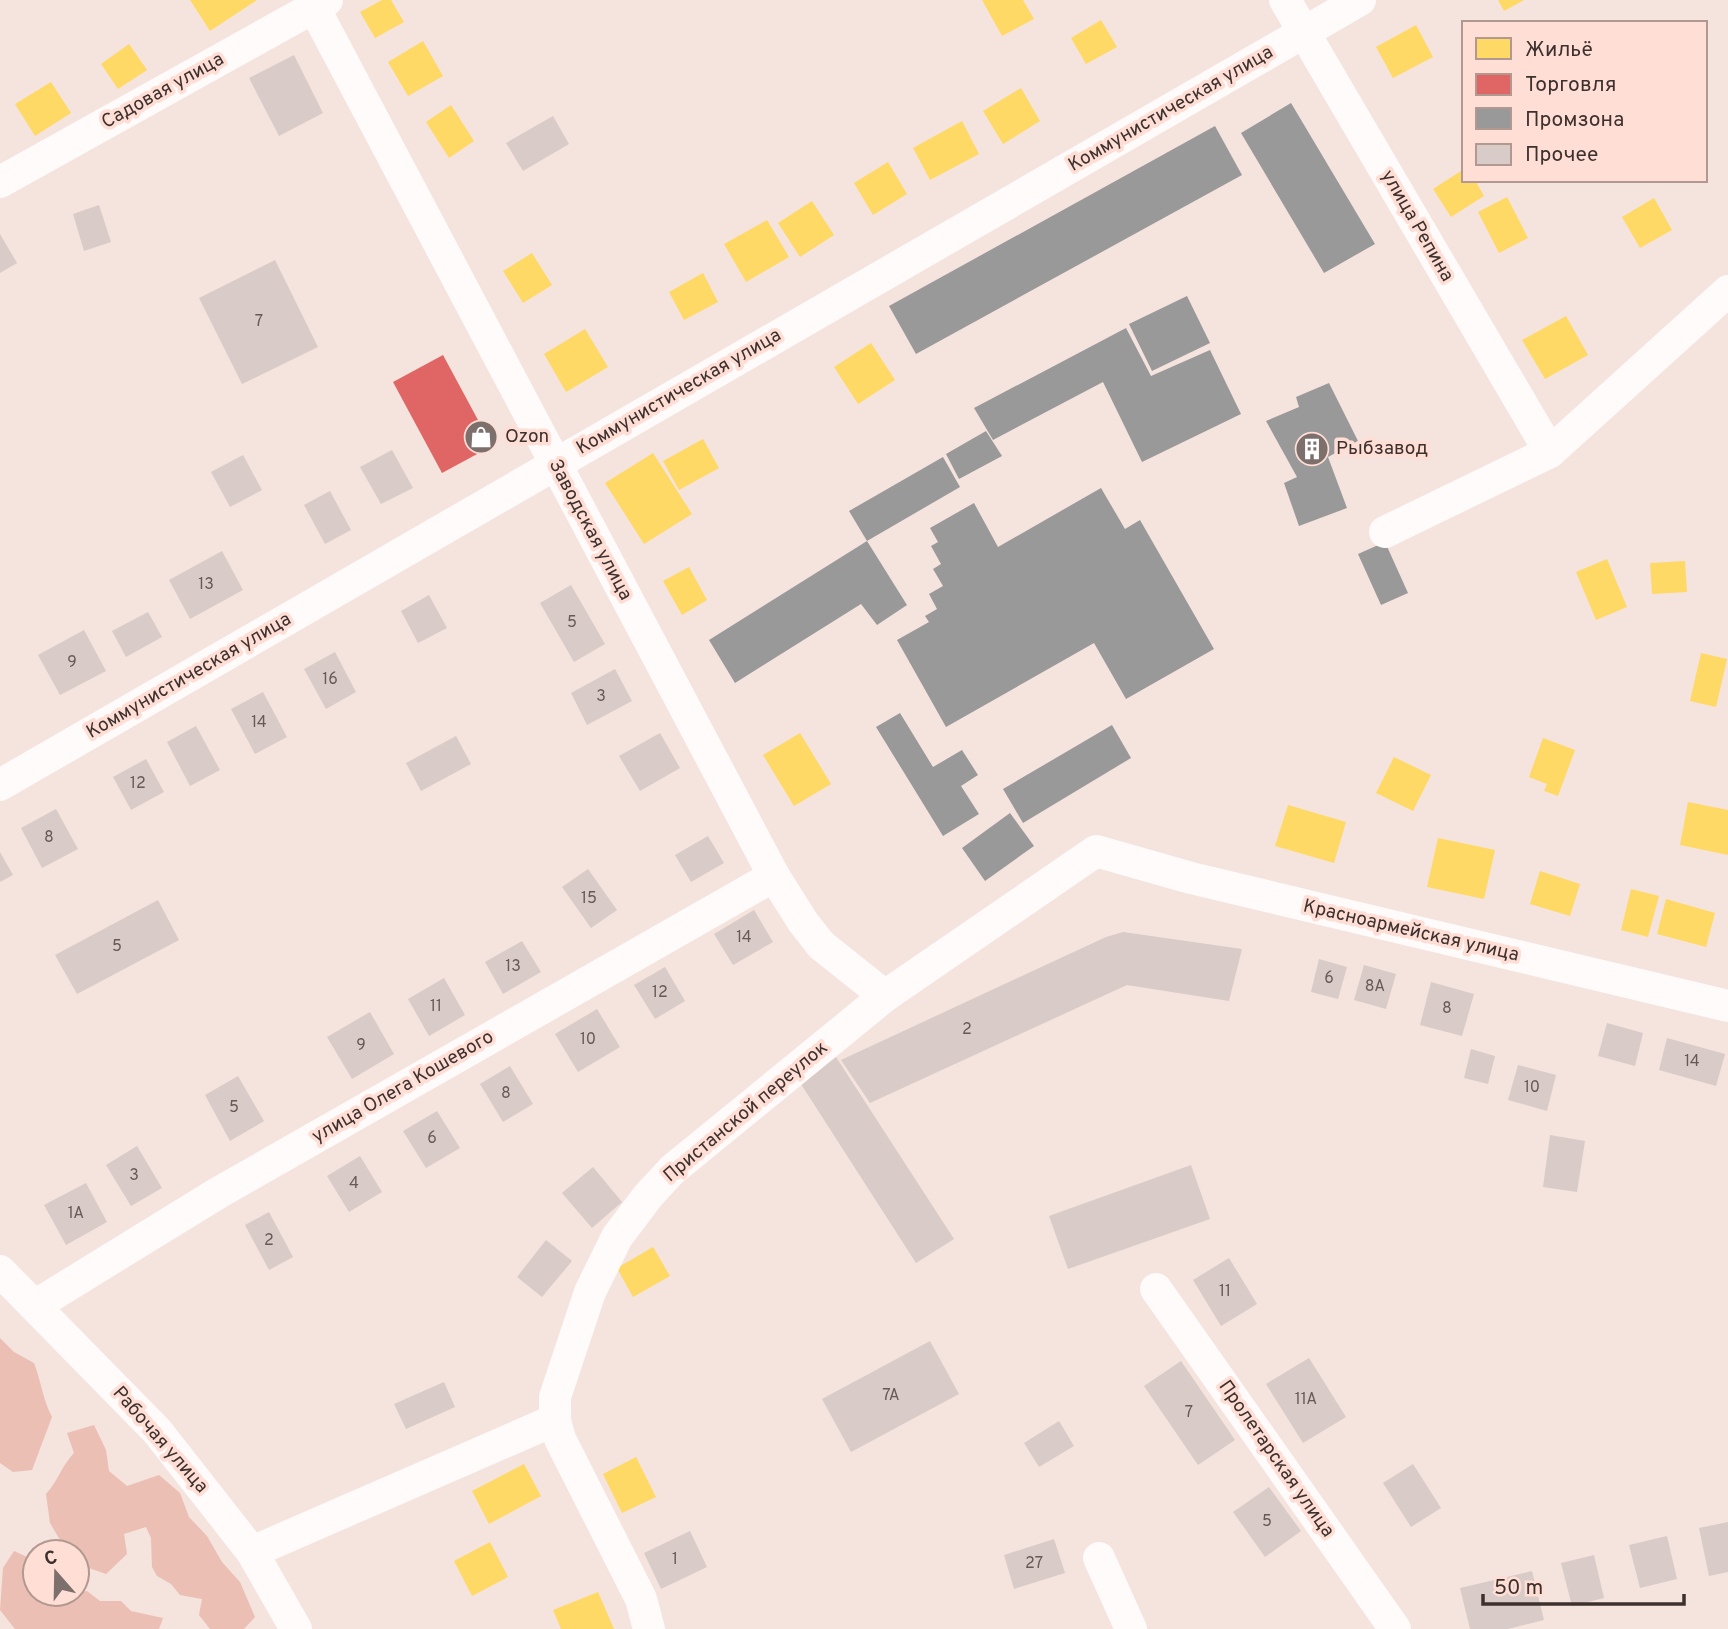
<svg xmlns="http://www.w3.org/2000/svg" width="1728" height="1629" font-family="Overpass,sans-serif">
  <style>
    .green { fill: #ebbfb3 }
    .homes { fill: #ffd966 }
    .shops { fill: #e06666 }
    .industry { fill: #999 }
    .building { fill: #d9cbc8 }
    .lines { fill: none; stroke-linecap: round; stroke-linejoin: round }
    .minor { stroke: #fefbfa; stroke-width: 32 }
    .labels { text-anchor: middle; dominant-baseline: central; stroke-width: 7; stroke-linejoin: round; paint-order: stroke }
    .number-label { font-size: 16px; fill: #665956 }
    .street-label { font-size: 19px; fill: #3d312e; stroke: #feded5 }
    .poi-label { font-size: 19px; fill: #3d312e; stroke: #feded5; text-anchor: start }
  </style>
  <rect width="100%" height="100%" fill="#f5e3de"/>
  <g class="green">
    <path d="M0 1338 14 1352 34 1363C41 1381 43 1400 52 1417L32 1470 13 1472 0 1463Z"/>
    <path d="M94 1425 106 1450 109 1471 127 1486 159 1475 180 1493 189 1517 207 1536 222 1562 240 1582 255 1617 244 1629H210L199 1615 202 1599 180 1595 171 1584 157 1576 152 1567 151 1538 146 1527 124 1534 127 1554 106 1574 89 1568 77 1559V1552H67L50 1523 46 1494C58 1481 62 1465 74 1453L67 1433Z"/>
    <polygon points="14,1551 27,1557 35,1557 35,1594 77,1594 77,1592 87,1591 100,1601 121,1601 131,1611 163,1618 159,1629 15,1629 0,1610 3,1568"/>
  </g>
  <g class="homes">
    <polygon points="190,0 257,0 210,31"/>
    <polygon points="382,0 391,0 404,22 375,38 360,12"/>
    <polygon points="982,0 1023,0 1034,19 1002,36"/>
    <polygon points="1498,0 1524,0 1504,11"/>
    <polygon points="1101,20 1117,47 1086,64 1071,38"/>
    <polygon points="1416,25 1433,57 1393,78 1376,47"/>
    <polygon points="423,41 443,76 408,96 388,62"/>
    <polygon points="129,44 147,70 118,89 101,64"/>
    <polygon points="51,82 71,113 35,136 15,104"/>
    <polygon points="1021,88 1040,121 1003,144 983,111"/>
    <polygon points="451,105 474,141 449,158 426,122"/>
    <polygon points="962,121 979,154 930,180 913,148"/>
    <polygon points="888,162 907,194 873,215 854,183"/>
    <polygon points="1464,169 1464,180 1475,180 1484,196 1451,217 1433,189"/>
    <polygon points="1507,197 1528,238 1499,253 1478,212"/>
    <polygon points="1654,198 1672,230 1640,248 1622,217"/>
    <polygon points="812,201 834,235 800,257 778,223"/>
    <polygon points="767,220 789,257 746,282 724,244"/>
    <polygon points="532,253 552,285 523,303 503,271"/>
    <polygon points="703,273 718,302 684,320 669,292"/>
    <polygon points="1566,316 1588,355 1545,379 1522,340"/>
    <polygon points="585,329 608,367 566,392 544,354"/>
    <polygon points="871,343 895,380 858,404 834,367"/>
    <polygon points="703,439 719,468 679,490 663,461"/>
    <polygon points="653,453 692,514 644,544 605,483"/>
    <polygon points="1607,559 1627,607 1596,620 1576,572"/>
    <polygon points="1685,561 1687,592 1652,594 1650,563"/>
    <polygon points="689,567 707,600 682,615 663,581"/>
    <polygon points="1701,653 1727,659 1716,707 1690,701"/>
    <polygon points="800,733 831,784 794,806 763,755"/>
    <polygon points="1543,738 1575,750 1558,796 1544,791 1547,784 1529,777"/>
    <polygon points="1394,757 1431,775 1413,811 1376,793"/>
    <polygon points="1688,802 1728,810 1728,855 1680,845"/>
    <polygon points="1288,805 1346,822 1334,863 1275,846"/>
    <polygon points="1438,838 1495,850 1484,899 1427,887"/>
    <polygon points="1540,871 1580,884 1570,916 1530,904"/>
    <polygon points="1631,889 1659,896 1648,937 1621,930"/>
    <polygon points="1666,899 1715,913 1706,947 1657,934"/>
    <polygon points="653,1247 670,1276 633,1297 617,1268"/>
    <polygon points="636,1457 656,1497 622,1513 603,1474"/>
    <polygon points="524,1464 541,1496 489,1524 472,1491"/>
    <polygon points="490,1542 508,1577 472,1596 454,1561"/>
    <polygon points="598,1592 614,1629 561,1629 553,1610"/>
  </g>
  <polygon class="shops" points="443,355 492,446 442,473 393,382"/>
  <g class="industry">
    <polygon points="1291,103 1375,244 1324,273 1241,133"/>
    <polygon points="1215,126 1242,175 916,354 889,306"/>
    <polygon points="1187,296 1210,343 1152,371 1129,324"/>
    <polygon points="1126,328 1151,376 1210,350 1241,414 1142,462 1103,382 993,440 974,408"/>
    <polygon points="1329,383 1358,441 1328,457 1347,508 1299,526 1284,483 1297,477 1266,421 1299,407 1296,397"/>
    <polygon points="986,431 1002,456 959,479 946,454"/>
    <polygon points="943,457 960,487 867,541 849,511"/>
    <polygon points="1101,488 1125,529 1140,520 1214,649 1126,699 1094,643 946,727 897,640 929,622 925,616 937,609 929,594 943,586 933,569 941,564 931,546 938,542 930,528 974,503 998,547"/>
    <polygon points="867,541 907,605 877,625 861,604 735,683 709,640"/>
    <polygon points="1385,542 1408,593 1381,605 1358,554"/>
    <polygon points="900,713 933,767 962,750 978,775 961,786 979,814 943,836 876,727"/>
    <polygon points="1112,725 1131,758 1023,823 1003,789"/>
    <polygon points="1010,813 1034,846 985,881 962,848"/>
  </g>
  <g class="building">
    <polygon points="294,55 323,113 279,136 249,78"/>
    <polygon points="553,116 569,144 523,171 506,143"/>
    <polygon points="99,205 111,242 84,251 73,214"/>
    <polygon points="0,234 17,263 0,273"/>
    <polygon points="275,260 318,347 242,384 199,298"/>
    <polygon points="392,450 413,488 381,504 360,467"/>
    <polygon points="243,455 262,490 230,507 211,472"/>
    <polygon points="330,491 351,530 325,544 304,505"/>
    <polygon points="222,551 243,590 190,619 169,580"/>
    <polygon points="571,585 605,644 574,662 540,603"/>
    <polygon points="429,595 447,628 418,643 401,611"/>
    <polygon points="148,612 162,637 126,657 112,631"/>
    <polygon points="84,630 106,671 60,695 38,655"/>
    <polygon points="335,652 356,692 326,709 304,669"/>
    <polygon points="615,669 632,701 587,725 571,693"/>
    <polygon points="263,692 287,737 255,754 231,709"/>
    <polygon points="196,726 220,770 190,786 167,742"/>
    <polygon points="660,733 680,768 640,791 619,756"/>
    <polygon points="456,736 471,764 421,791 406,763"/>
    <polygon points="146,759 164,792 131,810 113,777"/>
    <polygon points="56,809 78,849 42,868 21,828"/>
    <polygon points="708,836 724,863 691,882 675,855"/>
    <polygon points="0,852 13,875 0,882"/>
    <polygon points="588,869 617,910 591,928 562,887"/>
    <polygon points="158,900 179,940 77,994 55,955"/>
    <polygon points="754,910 773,942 733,965 714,934"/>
    <polygon points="1123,932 1242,949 1229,1001 1127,985 870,1103 841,1060 1106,937"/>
    <polygon points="522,941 541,972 503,994 485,962"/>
    <polygon points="1319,959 1347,967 1338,999 1311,992"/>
    <polygon points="1364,965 1396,974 1386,1009 1354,1000"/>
    <polygon points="665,967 685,1001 655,1019 634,985"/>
    <polygon points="444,978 465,1015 429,1036 408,999"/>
    <polygon points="1431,982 1474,994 1462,1036 1420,1025"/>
    <polygon points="597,1009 620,1047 578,1072 555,1034"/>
    <polygon points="370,1012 394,1054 352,1079 327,1037"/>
    <polygon points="1607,1023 1643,1033 1635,1066 1598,1056"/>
    <polygon points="1667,1038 1725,1054 1716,1086 1659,1070"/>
    <polygon points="1471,1049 1495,1056 1488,1084 1464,1078"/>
    <polygon points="836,1057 954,1239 916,1263 799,1081"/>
    <polygon points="1518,1065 1556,1075 1547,1111 1508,1100"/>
    <polygon points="510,1066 533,1104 503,1122 480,1084"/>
    <polygon points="238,1076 264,1121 230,1141 205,1095"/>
    <polygon points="437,1111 460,1148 426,1168 403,1131"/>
    <polygon points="1550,1135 1585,1141 1577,1192 1543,1187"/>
    <polygon points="137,1146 162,1188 131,1206 106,1165"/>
    <polygon points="360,1156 382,1192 349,1212 327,1176"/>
    <polygon points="1191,1165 1210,1219 1068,1269 1049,1216"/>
    <polygon points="593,1167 622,1202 592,1228 562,1193"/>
    <polygon points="86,1183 107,1222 66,1245 44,1205"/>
    <polygon points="269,1212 293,1257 269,1270 245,1225"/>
    <polygon points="546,1240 572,1261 542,1297 517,1277"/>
    <polygon points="1229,1258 1257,1304 1221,1326 1193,1280"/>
    <polygon points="930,1341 959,1394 851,1452 822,1399"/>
    <polygon points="1309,1358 1346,1417 1303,1443 1266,1384"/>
    <polygon points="1181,1361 1235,1440 1198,1465 1144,1386"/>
    <polygon points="444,1382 455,1407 406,1429 394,1404"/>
    <polygon points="1059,1421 1074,1446 1039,1467 1024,1443"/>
    <polygon points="1413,1464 1441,1508 1411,1527 1383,1483"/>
    <polygon points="1269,1487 1301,1531 1265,1557 1233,1512"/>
    <polygon points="1728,1522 1728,1572 1709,1576 1699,1528"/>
    <polygon points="690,1531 707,1567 661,1589 644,1553"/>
    <polygon points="1667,1536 1677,1579 1640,1588 1629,1545"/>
    <polygon points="1054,1539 1065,1573 1014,1589 1004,1555"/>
    <polygon points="1594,1555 1604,1598 1572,1606 1561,1563"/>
    <polygon points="1532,1571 1544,1620 1508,1629 1470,1629 1460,1588"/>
  </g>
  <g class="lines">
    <g class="minor">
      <polyline points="310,0 774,876 803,922 821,945 885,996"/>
      <polyline points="1285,0 1550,452"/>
      <polyline points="0,182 327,0"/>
      <polyline points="1385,532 1550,452 1728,291"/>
      <polyline points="0,785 1360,0"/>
      <polyline points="0,1271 157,1431 252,1552 296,1629"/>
      <polyline points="1156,1289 1395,1629"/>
      <polyline points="36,1305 218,1193 774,876"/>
      <polyline points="252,1552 555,1420"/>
      <polyline points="1099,1558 1131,1629"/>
      <polyline points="649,1629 641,1599 560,1439 555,1420 555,1397 590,1292 617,1237 648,1196 672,1170 885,996 1096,851 1191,878 1728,1006"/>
    </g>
  </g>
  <defs>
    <symbol id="shop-disc" viewBox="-11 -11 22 22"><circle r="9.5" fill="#7d6f6c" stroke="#feded5"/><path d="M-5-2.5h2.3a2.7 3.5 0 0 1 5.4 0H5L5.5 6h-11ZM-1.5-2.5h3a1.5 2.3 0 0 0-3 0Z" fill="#fff"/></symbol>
    <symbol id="building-disc" viewBox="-11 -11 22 22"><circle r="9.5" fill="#7d6f6c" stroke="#feded5"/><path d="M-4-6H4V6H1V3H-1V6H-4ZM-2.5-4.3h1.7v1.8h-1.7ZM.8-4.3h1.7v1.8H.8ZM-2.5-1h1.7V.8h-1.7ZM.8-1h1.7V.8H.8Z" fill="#fff"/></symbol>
  </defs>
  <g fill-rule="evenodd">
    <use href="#shop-disc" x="462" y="418" width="38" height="38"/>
    <use href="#building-disc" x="1293" y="430" width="38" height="38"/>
  </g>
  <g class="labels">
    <g class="number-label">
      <text x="259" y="322">7</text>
      <text x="206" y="585">13</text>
      <text x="572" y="623">5</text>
      <text x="72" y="663">9</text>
      <text x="330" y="680">16</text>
      <text x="601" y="697">3</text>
      <text x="259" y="723">14</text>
      <text x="138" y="784">12</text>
      <text x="49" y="838">8</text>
      <text x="589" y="899">15</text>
      <text x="744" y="938">14</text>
      <text x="117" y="947">5</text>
      <text x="513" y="967">13</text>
      <text x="1329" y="979">6</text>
      <text x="1375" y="987">8А</text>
      <text x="660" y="993">12</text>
      <text x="436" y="1007">11</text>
      <text x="1447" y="1009">8</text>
      <text x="967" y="1030">2</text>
      <text x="588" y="1040">10</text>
      <text x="361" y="1046">9</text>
      <text x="1692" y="1062">14</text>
      <text x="1532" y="1088">10</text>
      <text x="506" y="1094">8</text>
      <text x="234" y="1108">5</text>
      <text x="432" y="1139">6</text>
      <text x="134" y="1176">3</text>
      <text x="354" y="1184">4</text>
      <text x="76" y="1214">1А</text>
      <text x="269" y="1241">2</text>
      <text x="1225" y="1292">11</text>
      <text x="891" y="1396">7А</text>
      <text x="1306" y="1400">11А</text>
      <text x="1189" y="1413">7</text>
      <text x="1267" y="1522">5</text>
      <text x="675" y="1560">1</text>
      <text x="1034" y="1564">27</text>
    </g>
    <g class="street-label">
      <text transform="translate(163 91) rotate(-29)">Садовая улица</text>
      <text transform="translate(1171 109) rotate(-30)">Коммунистическая улица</text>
      <text transform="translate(1417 226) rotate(60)">улица Репина</text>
      <text transform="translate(679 392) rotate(-30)">Коммунистическая улица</text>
      <text transform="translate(590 530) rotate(62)">Заводская улица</text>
      <text transform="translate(189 676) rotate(-30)">Коммунистическая улица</text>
      <text transform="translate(1411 931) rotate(13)">Красноармейская улица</text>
      <text transform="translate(403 1087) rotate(-30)">улица Олега Кошевого</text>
      <text transform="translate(746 1112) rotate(-40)">Пристанской переулок</text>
      <text transform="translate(160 1440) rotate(49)">Рабочая улица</text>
      <text transform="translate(1276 1459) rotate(55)">Пролетарская улица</text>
    </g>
    <g class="poi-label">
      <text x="505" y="437">Ozon</text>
      <text x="1336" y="449">Рыбзавод</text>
    </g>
  </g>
  <rect x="1462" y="21" width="245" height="161" fill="#feded5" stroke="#b19992" stroke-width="2"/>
  <rect x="1476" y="38" width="35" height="21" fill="#ffd966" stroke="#b19992" stroke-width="2"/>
  <text x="1525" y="56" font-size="21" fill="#3d312e">Жильё</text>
  <rect x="1476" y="74" width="35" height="21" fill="#e06666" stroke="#b19992" stroke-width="2"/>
  <text x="1525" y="91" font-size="21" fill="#3d312e">Торговля</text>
  <rect x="1476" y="108" width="35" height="21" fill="#999999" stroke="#b19992" stroke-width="2"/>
  <text x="1525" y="126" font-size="21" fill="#3d312e">Промзона</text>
  <rect x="1476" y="144" width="35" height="21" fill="#d9cbc8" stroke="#b19992" stroke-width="2"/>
  <text x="1525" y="161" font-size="21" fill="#3d312e">Прочее</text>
  <g transform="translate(56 1573) rotate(340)"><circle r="33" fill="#feded5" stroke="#b19992" stroke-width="2"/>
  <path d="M0-5L12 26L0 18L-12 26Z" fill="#7d6f6c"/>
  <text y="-10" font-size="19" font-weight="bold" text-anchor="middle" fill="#3d312e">С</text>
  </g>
  <path d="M1483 1594v10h201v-10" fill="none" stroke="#3d312e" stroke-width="3.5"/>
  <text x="1494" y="1594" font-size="21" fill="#3d312e" stroke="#feded5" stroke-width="5" paint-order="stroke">50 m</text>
</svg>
